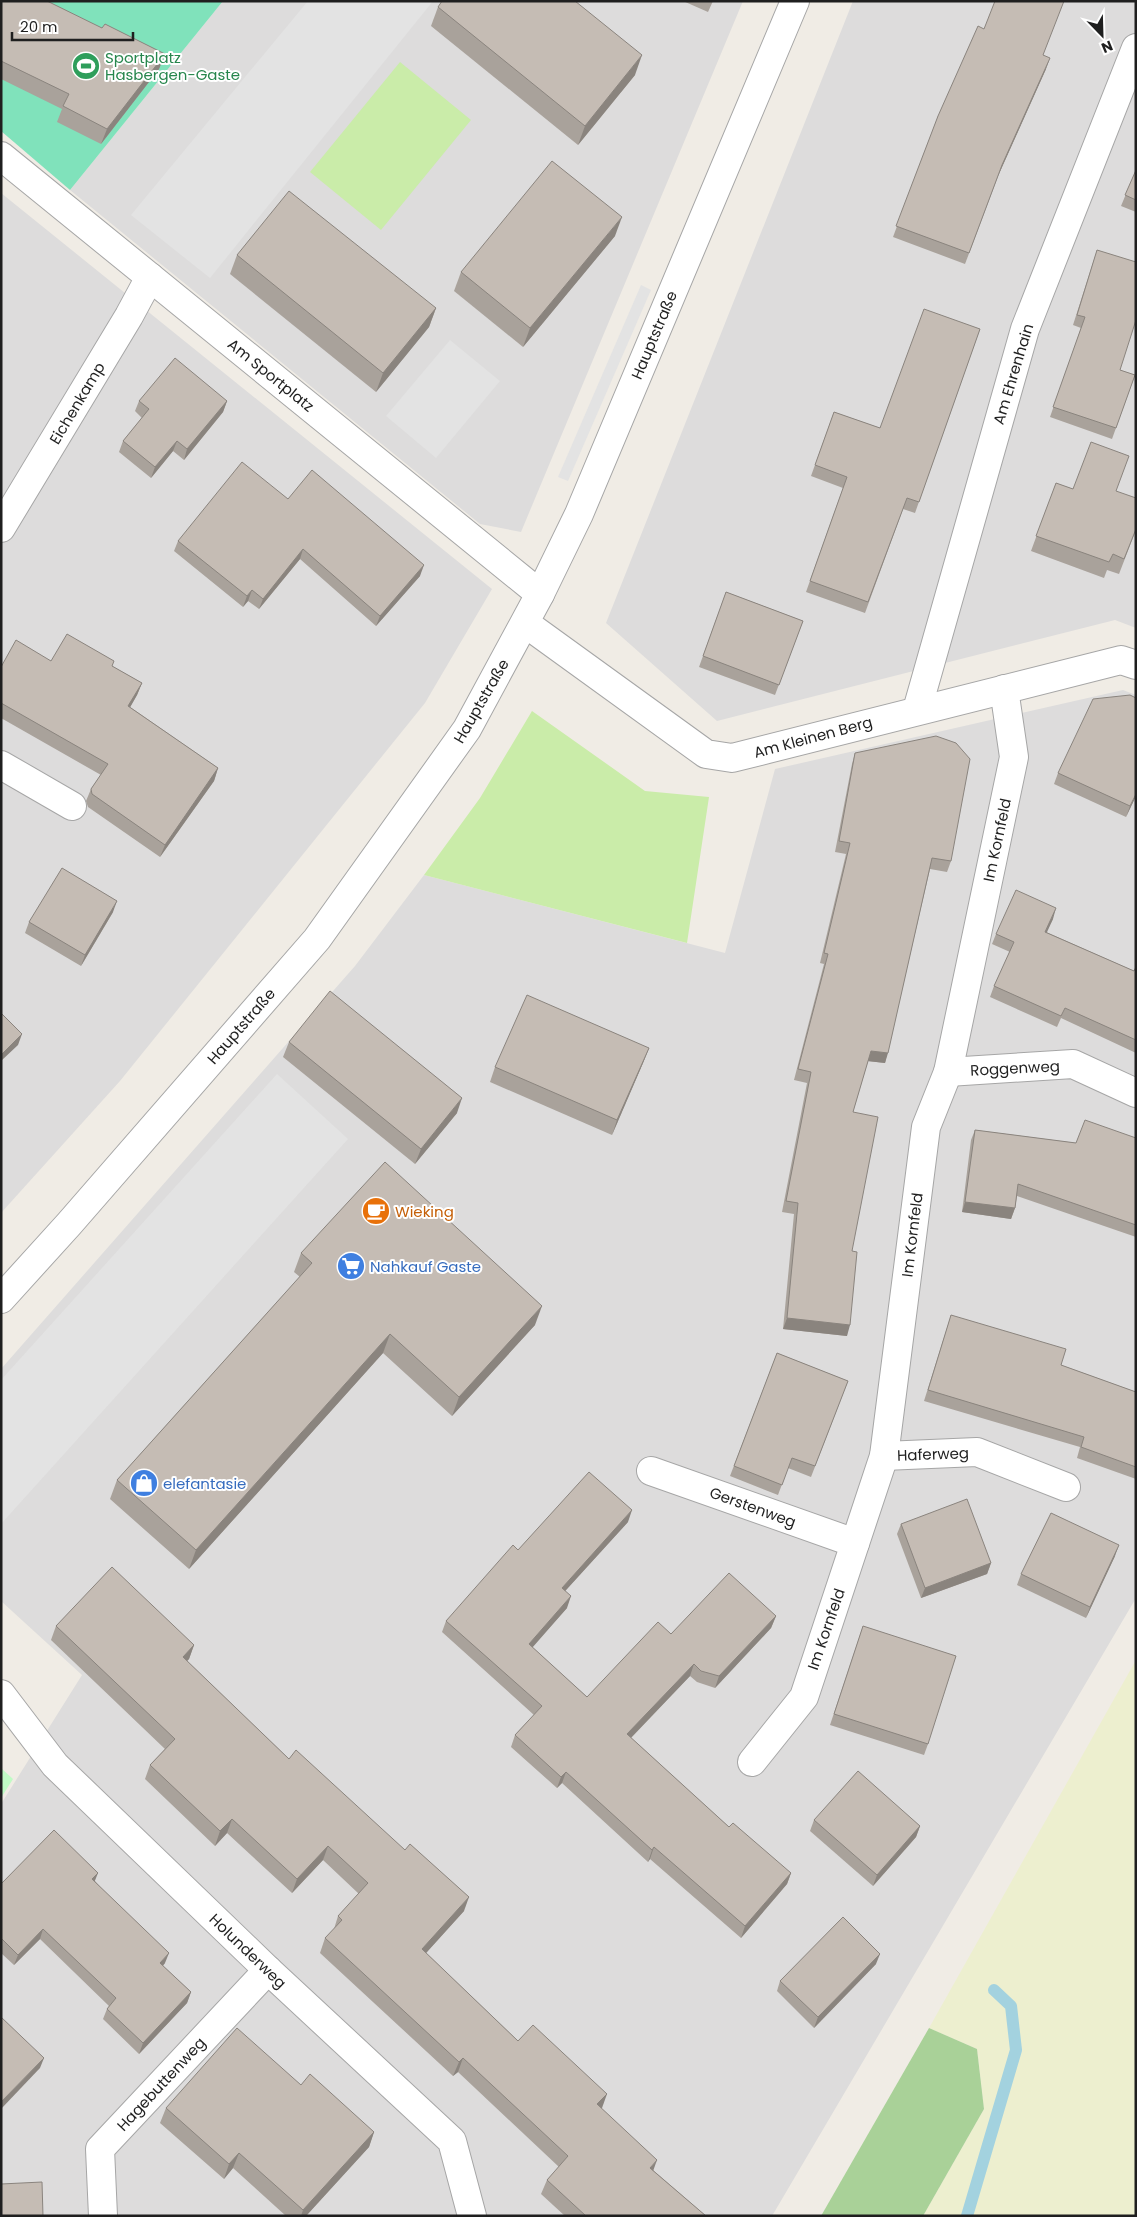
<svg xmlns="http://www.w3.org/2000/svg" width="1137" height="2217" font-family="Poppins,sans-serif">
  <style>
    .residential { fill: #dddcdc }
    .farmland { fill: #edefcf }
    .grass { fill: #caeca9 }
    .forest { fill: #a9d198 }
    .park { fill: #c0fbc5 }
    .pitch { fill: #80e2bb }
    .parking { fill: #e3e3e3 }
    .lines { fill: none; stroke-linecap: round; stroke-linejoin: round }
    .stream { stroke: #a3d2df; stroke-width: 12 }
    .minor-casing { stroke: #a6a6a6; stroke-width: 30 }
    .minor { stroke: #fff; stroke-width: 28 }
    .wall { fill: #a9a29b }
    .shaded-wall { fill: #8a847e }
    .building { fill: #c5bcb4; stroke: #8a847e }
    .labels { text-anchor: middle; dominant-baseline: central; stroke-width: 4; stroke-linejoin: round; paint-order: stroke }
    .leisure-label { font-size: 15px; fill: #27864d; stroke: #fff; text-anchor: start }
    .street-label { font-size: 15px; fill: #1f1f1f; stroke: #fff }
    .food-label { font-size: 15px; fill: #c56008; stroke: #fff; text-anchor: start }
    .shop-label { font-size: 15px; fill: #366cbe; stroke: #fff; text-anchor: start }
  </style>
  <rect width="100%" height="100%" fill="#f0ece5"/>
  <g class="residential">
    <polygon points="223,1 743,1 521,532 480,524 70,190"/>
    <polygon points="853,1 1136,1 1136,628 1115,620 717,721 606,623"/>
    <polygon points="1,193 492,589 425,703 120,1081 1,1213"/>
    <polygon points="1123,690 1136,695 1136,1598 772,2216 1,2216 1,1804 82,1675 1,1601 1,1369 355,966 424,875 725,953 775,769"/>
  </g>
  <polygon class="farmland" points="1136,1660 1136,2216 923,2216 984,2109 977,2049 929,2028"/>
  <g class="grass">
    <polygon points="400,62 471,120 381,230 310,172"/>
    <polygon points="532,711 645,791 709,797 687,943 424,875 480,798"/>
  </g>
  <polygon class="forest" points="929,2028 977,2049 984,2109 923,2216 821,2216"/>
  <polygon class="park" points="1,1768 13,1779 1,1798"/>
  <polygon class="pitch" points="1,1 223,1 70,190 1,131"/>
  <g class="parking">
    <polygon points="308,1 433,1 210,278 131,215"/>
    <polygon points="641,285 651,290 568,481 558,477"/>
    <polygon points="450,340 500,381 436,458 386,416"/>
    <polygon points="277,1074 348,1139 1,1524 1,1380"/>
  </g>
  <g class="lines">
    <polyline class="stream" points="967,2216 1016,2050 1011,2006 994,1990"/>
    <defs>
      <g id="minor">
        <polyline points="1,156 540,594"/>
        <polyline points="1,528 129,316 150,277"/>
        <polyline points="525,623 706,754 732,758 1121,660 1136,665"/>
        <polyline points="917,710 1025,329 1136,48"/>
        <polyline points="1,765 72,806"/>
        <polyline points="948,1072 1073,1064 1136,1093"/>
        <polyline points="1,1299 69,1224 317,939 467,729 540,594 579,514 795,1"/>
        <polyline points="884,1456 977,1452 1066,1487"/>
        <polyline points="651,1471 855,1543"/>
        <polyline points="1,1694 55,1765 268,1970 452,2141 472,2216"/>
        <polyline points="752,1762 804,1697 884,1456 926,1127 948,1072 1014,757 1004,689"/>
        <polyline points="103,2216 100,2149 268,1970"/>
      </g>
    </defs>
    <use href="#minor" class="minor-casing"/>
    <use href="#minor" class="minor"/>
  </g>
  <g class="wall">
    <polygon points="1,1 102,28 165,54 159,69 101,144 57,122 62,109 1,79"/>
    <polygon points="683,1 713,1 708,12"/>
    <polygon points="438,7 635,75 578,145 431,26"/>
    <polygon points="1044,55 1046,69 998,176 965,264 893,237 938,116"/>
    <polygon points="1136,170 1136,212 1121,206"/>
    <polygon points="615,236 523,347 454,291 461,272"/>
    <polygon points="1097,250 1120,370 1135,375 1112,439 1050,417 1081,328 1073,325"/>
    <polygon points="237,255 436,308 429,327 376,392 230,274"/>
    <polygon points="980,329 915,513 903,509 865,613 806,592 843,488 811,476 834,412 880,428"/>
    <polygon points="139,401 227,401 223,412 184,460 173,451 151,478 119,452 123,441 142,418 135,411"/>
    <polygon points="1056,483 1073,489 1116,491 1136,530 1119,574 1107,570 1104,578 1031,551"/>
    <polygon points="288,499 420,576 376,626 300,559 259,609 248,601 243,607 174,551 178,541"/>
    <polygon points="726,592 803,621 775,695 699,667"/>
    <polygon points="51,661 112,666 142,683 137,695 130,707 218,768 214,781 160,857 88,807 86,801 91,789 101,775 1,718 1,667"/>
    <polygon points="1136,698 1136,796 1126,817 1054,784 1058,773"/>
    <polygon points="855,753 951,861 947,872 930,869 885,1063 868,1061 853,1112 852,1251 847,1336 783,1329 794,1214 782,1212 807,1083 794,1080 824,964 820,963 846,854 835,852 852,764"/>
    <polygon points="113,912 81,966 25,933 29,922"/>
    <polygon points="1053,919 1046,932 1134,971 1136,967 1136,1053 1061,1018 1057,1027 990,997 994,986 1010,952 992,944 996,934"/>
    <polygon points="289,1042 457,1113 415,1164 283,1057"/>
    <polygon points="649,1048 643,1063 612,1135 490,1082 495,1067"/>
    <polygon points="975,1130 1076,1143 1136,1138 1136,1237 1017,1196 1015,1208 1011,1219 962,1212 971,1140"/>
    <polygon points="301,1253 535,1325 452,1416 383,1353 189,1569 110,1499 117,1480 300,1277 294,1272"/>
    <polygon points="951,1315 1061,1365 1136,1392 1136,1479 1077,1458 1080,1447 924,1401"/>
    <polygon points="777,1353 848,1381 811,1477 788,1468 778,1495 730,1476"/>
    <polygon points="628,1522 565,1591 567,1608 532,1647 587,1697 671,1634 776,1616 771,1628 715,1688 697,1682 690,1676 631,1738 729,1827 791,1873 787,1884 741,1938 650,1859 648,1862 562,1783 557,1788 511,1747 515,1735 534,1715 442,1632 446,1621 518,1550"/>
    <polygon points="901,1524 991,1563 987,1574 921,1598 897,1534"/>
    <polygon points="1115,1556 1086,1618 1017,1585 1021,1574"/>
    <polygon points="56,1626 194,1645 189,1659 187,1661 289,1759 464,1911 426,1953 518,2041 601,2108 654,2171 706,2216 565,2216 541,2194 547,2180 559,2167 458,2072 453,2076 320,1953 325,1938 334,1929 338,1916 359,1894 323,1860 292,1893 227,1833 215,1846 145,1779 150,1765 165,1749 51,1640"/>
    <polygon points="863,1626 928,1744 924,1755 830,1725"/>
    <polygon points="814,1820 920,1826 916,1837 873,1886 810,1831"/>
    <polygon points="95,1881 165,1963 163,1966 191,1992 187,2003 139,2054 103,2019 107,2009 109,2006 40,1939 14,1965 1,1953 1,1884"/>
    <polygon points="876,1964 814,2028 777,1991 780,1981"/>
    <polygon points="301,2085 374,2132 369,2147 306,2216 286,2216 233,2168 224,2179 160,2123 166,2108"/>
  </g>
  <g class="shaded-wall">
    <polygon points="165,54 159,69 101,144 107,129"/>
    <polygon points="642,55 635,75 578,145 585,126"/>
    <polygon points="1050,58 1046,69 998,176 965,264 1002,165"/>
    <polygon points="622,217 615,236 523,347 530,328"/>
    <polygon points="436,308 429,327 376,392 383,373"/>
    <polygon points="227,401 223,412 184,460 187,449"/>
    <polygon points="177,441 173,451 151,478 155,467"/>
    <polygon points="303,549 300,559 259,609 263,599"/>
    <polygon points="424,565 420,576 376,626 380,616"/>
    <polygon points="252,590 248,601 243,607 247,596"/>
    <polygon points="142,683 137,695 124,718 128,706"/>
    <polygon points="218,768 214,781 160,857 165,845"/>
    <polygon points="1136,794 1136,796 1126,817 1130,806"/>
    <polygon points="117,901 113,912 81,966 85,955"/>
    <polygon points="1056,908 1053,919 1042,943 1045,932"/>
    <polygon points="22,1034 18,1045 1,1061 1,1055"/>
    <polygon points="649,1048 643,1063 612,1135 617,1120"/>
    <polygon points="871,1051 888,1053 885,1063 867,1061"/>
    <polygon points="462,1098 457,1113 415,1164 421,1149"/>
    <polygon points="965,1202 1015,1208 1011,1219 962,1212"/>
    <polygon points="542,1306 535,1325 452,1416 459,1397"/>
    <polygon points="787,1318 850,1325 847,1336 783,1329"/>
    <polygon points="390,1334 383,1353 189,1569 196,1550"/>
    <polygon points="632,1510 628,1522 557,1600 562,1588"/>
    <polygon points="1119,1545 1115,1556 1086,1618 1090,1607"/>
    <polygon points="991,1563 987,1574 921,1598 925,1588"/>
    <polygon points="571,1596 567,1608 525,1656 529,1644"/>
    <polygon points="776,1616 771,1628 715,1688 719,1676"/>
    <polygon points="194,1645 189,1659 177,1671 183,1657"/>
    <polygon points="694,1664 690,1676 623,1746 627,1734"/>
    <polygon points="566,1772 562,1783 557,1788 561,1777"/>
    <polygon points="232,1819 227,1833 215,1846 220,1831"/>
    <polygon points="920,1826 916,1837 873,1886 877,1875"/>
    <polygon points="328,1846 323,1860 292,1893 297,1879"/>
    <polygon points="654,1847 650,1859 648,1862 652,1850"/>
    <polygon points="98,1873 94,1883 92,1879"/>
    <polygon points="791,1873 787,1884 741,1938 745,1926"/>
    <polygon points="469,1897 464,1911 417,1963 422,1949"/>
    <polygon points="43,1929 40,1939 14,1965 18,1955"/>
    <polygon points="169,1953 165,1963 156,1973 160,1963"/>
    <polygon points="880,1954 876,1964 814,2028 818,2017"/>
    <polygon points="191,1992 187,2003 139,2054 143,2043"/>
    <polygon points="44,2058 40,2068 1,2109 1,2102"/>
    <polygon points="463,2058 458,2072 453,2076 459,2062"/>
    <polygon points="607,2094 602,2108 592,2118 597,2104"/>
    <polygon points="374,2132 369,2147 306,2216 301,2216 303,2210"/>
    <polygon points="239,2153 233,2168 224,2179 229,2164"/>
    <polygon points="657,2160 652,2174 650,2168"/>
  </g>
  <g class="building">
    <polygon points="1,1 47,1 102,28 105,24 165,54 107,129 63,106 69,94 1,61"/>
    <polygon points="442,1 575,1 642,55 585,126 438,7"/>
    <polygon points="995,1 1064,1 1043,55 1050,58 1002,165 969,253 896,226 938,116 978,26 984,29"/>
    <polygon points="552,161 622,217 530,328 461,272"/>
    <polygon points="1136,170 1136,200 1125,195"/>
    <polygon points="289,191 436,308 383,373 237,255"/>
    <polygon points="1097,250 1136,262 1136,320 1120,370 1135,375 1116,428 1053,407 1085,317 1077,315"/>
    <polygon points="924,309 980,329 919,502 907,498 868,602 810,581 847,477 815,465 834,412 880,428"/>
    <polygon points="175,358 227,401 187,449 177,441 155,467 123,441 149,409 139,401"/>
    <polygon points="1091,442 1129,456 1116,491 1136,498 1136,529 1124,559 1113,554 1109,562 1036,536 1056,483 1073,489"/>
    <polygon points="242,462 288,499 312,470 424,565 380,616 303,549 263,599 252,590 247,596 178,541"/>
    <polygon points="726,592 803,621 779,685 703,656"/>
    <polygon points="67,634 114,661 112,666 142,683 128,706 218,768 165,845 92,794 91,789 108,764 1,703 1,667 16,640 51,661"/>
    <polygon points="1130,695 1136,698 1136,794 1130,806 1058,773 1093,699"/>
    <polygon points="936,736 956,743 970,759 951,861 932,858 888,1053 871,1051 853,1112 878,1117 852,1251 857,1252 850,1325 787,1318 798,1203 786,1201 811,1072 798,1069 828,954 824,953 850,843 839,841 855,753"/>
    <polygon points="62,868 117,901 85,955 29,922"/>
    <polygon points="1016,890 1056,908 1045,932 1134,971 1136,967 1136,1040 1065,1008 1061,1016 994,986 1014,942 996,934"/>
    <polygon points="330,991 462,1098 421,1149 289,1042"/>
    <polygon points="527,995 649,1048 617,1120 495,1067"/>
    <polygon points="1,1013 22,1034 1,1055"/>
    <polygon points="1085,1120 1136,1138 1136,1225 1018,1184 1015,1208 965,1202 975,1130 1076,1143"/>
    <polygon points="385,1162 542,1306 459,1397 390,1334 196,1550 117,1480 312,1263 301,1253"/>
    <polygon points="951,1315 1066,1349 1061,1365 1136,1392 1136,1467 1081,1447 1084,1437 928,1390"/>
    <polygon points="777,1353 848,1381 815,1466 792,1458 782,1485 734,1466"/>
    <polygon points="589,1472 632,1510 562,1588 571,1596 529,1644 587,1697 658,1622 671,1634 729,1573 776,1616 719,1676 701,1671 694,1664 627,1734 729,1827 733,1823 791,1873 745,1926 654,1847 652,1850 566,1772 561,1777 515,1735 542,1706 446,1621 513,1545 518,1550"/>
    <polygon points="967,1499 991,1563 925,1588 901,1524"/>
    <polygon points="1051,1513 1119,1545 1090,1607 1021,1574"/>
    <polygon points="112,1567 194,1645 183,1657 289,1759 296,1750 405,1850 410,1844 469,1897 422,1949 518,2041 533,2025 607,2094 597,2104 657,2160 650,2168 706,2216 586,2216 547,2180 568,2156 463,2058 459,2062 325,1938 342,1920 338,1916 368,1883 328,1846 297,1879 232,1819 220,1831 150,1765 175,1739 56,1626"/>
    <polygon points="863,1626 956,1656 928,1744 834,1714"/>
    <polygon points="858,1771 920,1826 877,1875 814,1820"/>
    <polygon points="54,1830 98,1873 92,1879 169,1953 160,1963 191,1992 143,2043 107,2009 116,1998 43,1929 18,1955 1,1938 1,1884"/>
    <polygon points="843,1917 880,1954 818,2017 780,1981"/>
    <polygon points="1,2017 44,2058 1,2102"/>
    <polygon points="237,2028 301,2085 310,2074 374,2132 303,2210 239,2153 229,2164 166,2108"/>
    <polygon points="42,2182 43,2216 1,2216 1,2184"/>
  </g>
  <defs>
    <symbol id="stadium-disc" viewBox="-11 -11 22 22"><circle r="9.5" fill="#2e9e5b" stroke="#fff"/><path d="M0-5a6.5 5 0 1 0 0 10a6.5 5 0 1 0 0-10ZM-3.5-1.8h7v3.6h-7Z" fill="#fff"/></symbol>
    <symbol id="cafe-disc" viewBox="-11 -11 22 22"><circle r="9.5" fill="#e8710a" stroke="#fff"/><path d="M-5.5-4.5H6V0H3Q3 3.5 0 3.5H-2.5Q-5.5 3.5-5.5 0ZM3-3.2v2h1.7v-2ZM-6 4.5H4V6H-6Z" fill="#fff"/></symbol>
    <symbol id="supermarket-disc" viewBox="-11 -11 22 22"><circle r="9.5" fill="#3f7fe0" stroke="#fff"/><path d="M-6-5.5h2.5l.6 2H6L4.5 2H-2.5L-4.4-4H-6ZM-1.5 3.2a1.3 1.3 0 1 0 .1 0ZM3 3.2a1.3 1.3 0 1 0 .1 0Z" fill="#fff"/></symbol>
    <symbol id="shop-disc" viewBox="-11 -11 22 22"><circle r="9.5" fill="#3f7fe0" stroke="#fff"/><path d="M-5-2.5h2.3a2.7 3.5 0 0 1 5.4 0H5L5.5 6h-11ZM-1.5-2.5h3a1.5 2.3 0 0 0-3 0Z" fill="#fff"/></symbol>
  </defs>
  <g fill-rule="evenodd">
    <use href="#stadium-disc" x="70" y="50" width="32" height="32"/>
    <use href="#cafe-disc" x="360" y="1195" width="32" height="32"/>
    <use href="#supermarket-disc" x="335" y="1250" width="32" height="32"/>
    <use href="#shop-disc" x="128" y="1467" width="32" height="32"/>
  </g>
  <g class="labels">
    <g class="leisure-label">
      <text x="105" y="57">Sportplatz<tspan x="105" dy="17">Hasbergen-Gaste</tspan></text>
    </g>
    <g class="street-label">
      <text transform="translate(654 335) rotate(-67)">Hauptstraße</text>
      <text transform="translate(1013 374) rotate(-73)">Am Ehrenhain</text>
      <text transform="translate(271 375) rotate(39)">Am Sportplatz</text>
      <text transform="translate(77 403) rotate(-59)">Eichenkamp</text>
      <text transform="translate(481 701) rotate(-60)">Hauptstraße</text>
      <text transform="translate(813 737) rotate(-15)">Am Kleinen Berg</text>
      <text transform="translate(997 840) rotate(-78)">Im Kornfeld</text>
      <text transform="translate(241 1026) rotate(-49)">Hauptstraße</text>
      <text transform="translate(1015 1068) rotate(-3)">Roggenweg</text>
      <text transform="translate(912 1235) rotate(-83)">Im Kornfeld</text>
      <text transform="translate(933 1454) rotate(-2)">Haferweg</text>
      <text transform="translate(753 1507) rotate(20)">Gerstenweg</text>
      <text transform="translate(826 1629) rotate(-71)">Im Kornfeld</text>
      <text transform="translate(248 1951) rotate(44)">Holunderweg</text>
      <text transform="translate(161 2084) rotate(-47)">Hagebuttenweg</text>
    </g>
    <g class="food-label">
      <text x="395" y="1211">Wieking</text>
    </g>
    <g class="shop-label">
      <text x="370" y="1266">Nahkauf Gaste</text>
      <text x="163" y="1483">elefantasie</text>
    </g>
  </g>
  <rect width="1137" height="2217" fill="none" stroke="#1f1f1f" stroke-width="5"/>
  <g transform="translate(1102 35) rotate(157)" stroke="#ffffff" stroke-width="4" paint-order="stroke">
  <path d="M0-4L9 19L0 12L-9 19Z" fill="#1f1f1f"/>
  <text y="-8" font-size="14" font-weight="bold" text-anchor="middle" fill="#1f1f1f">N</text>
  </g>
  <path d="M12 32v8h121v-8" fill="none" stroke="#1f1f1f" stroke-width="2.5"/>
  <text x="20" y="32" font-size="15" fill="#1f1f1f" stroke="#ffffff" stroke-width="4" paint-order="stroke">20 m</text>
</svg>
